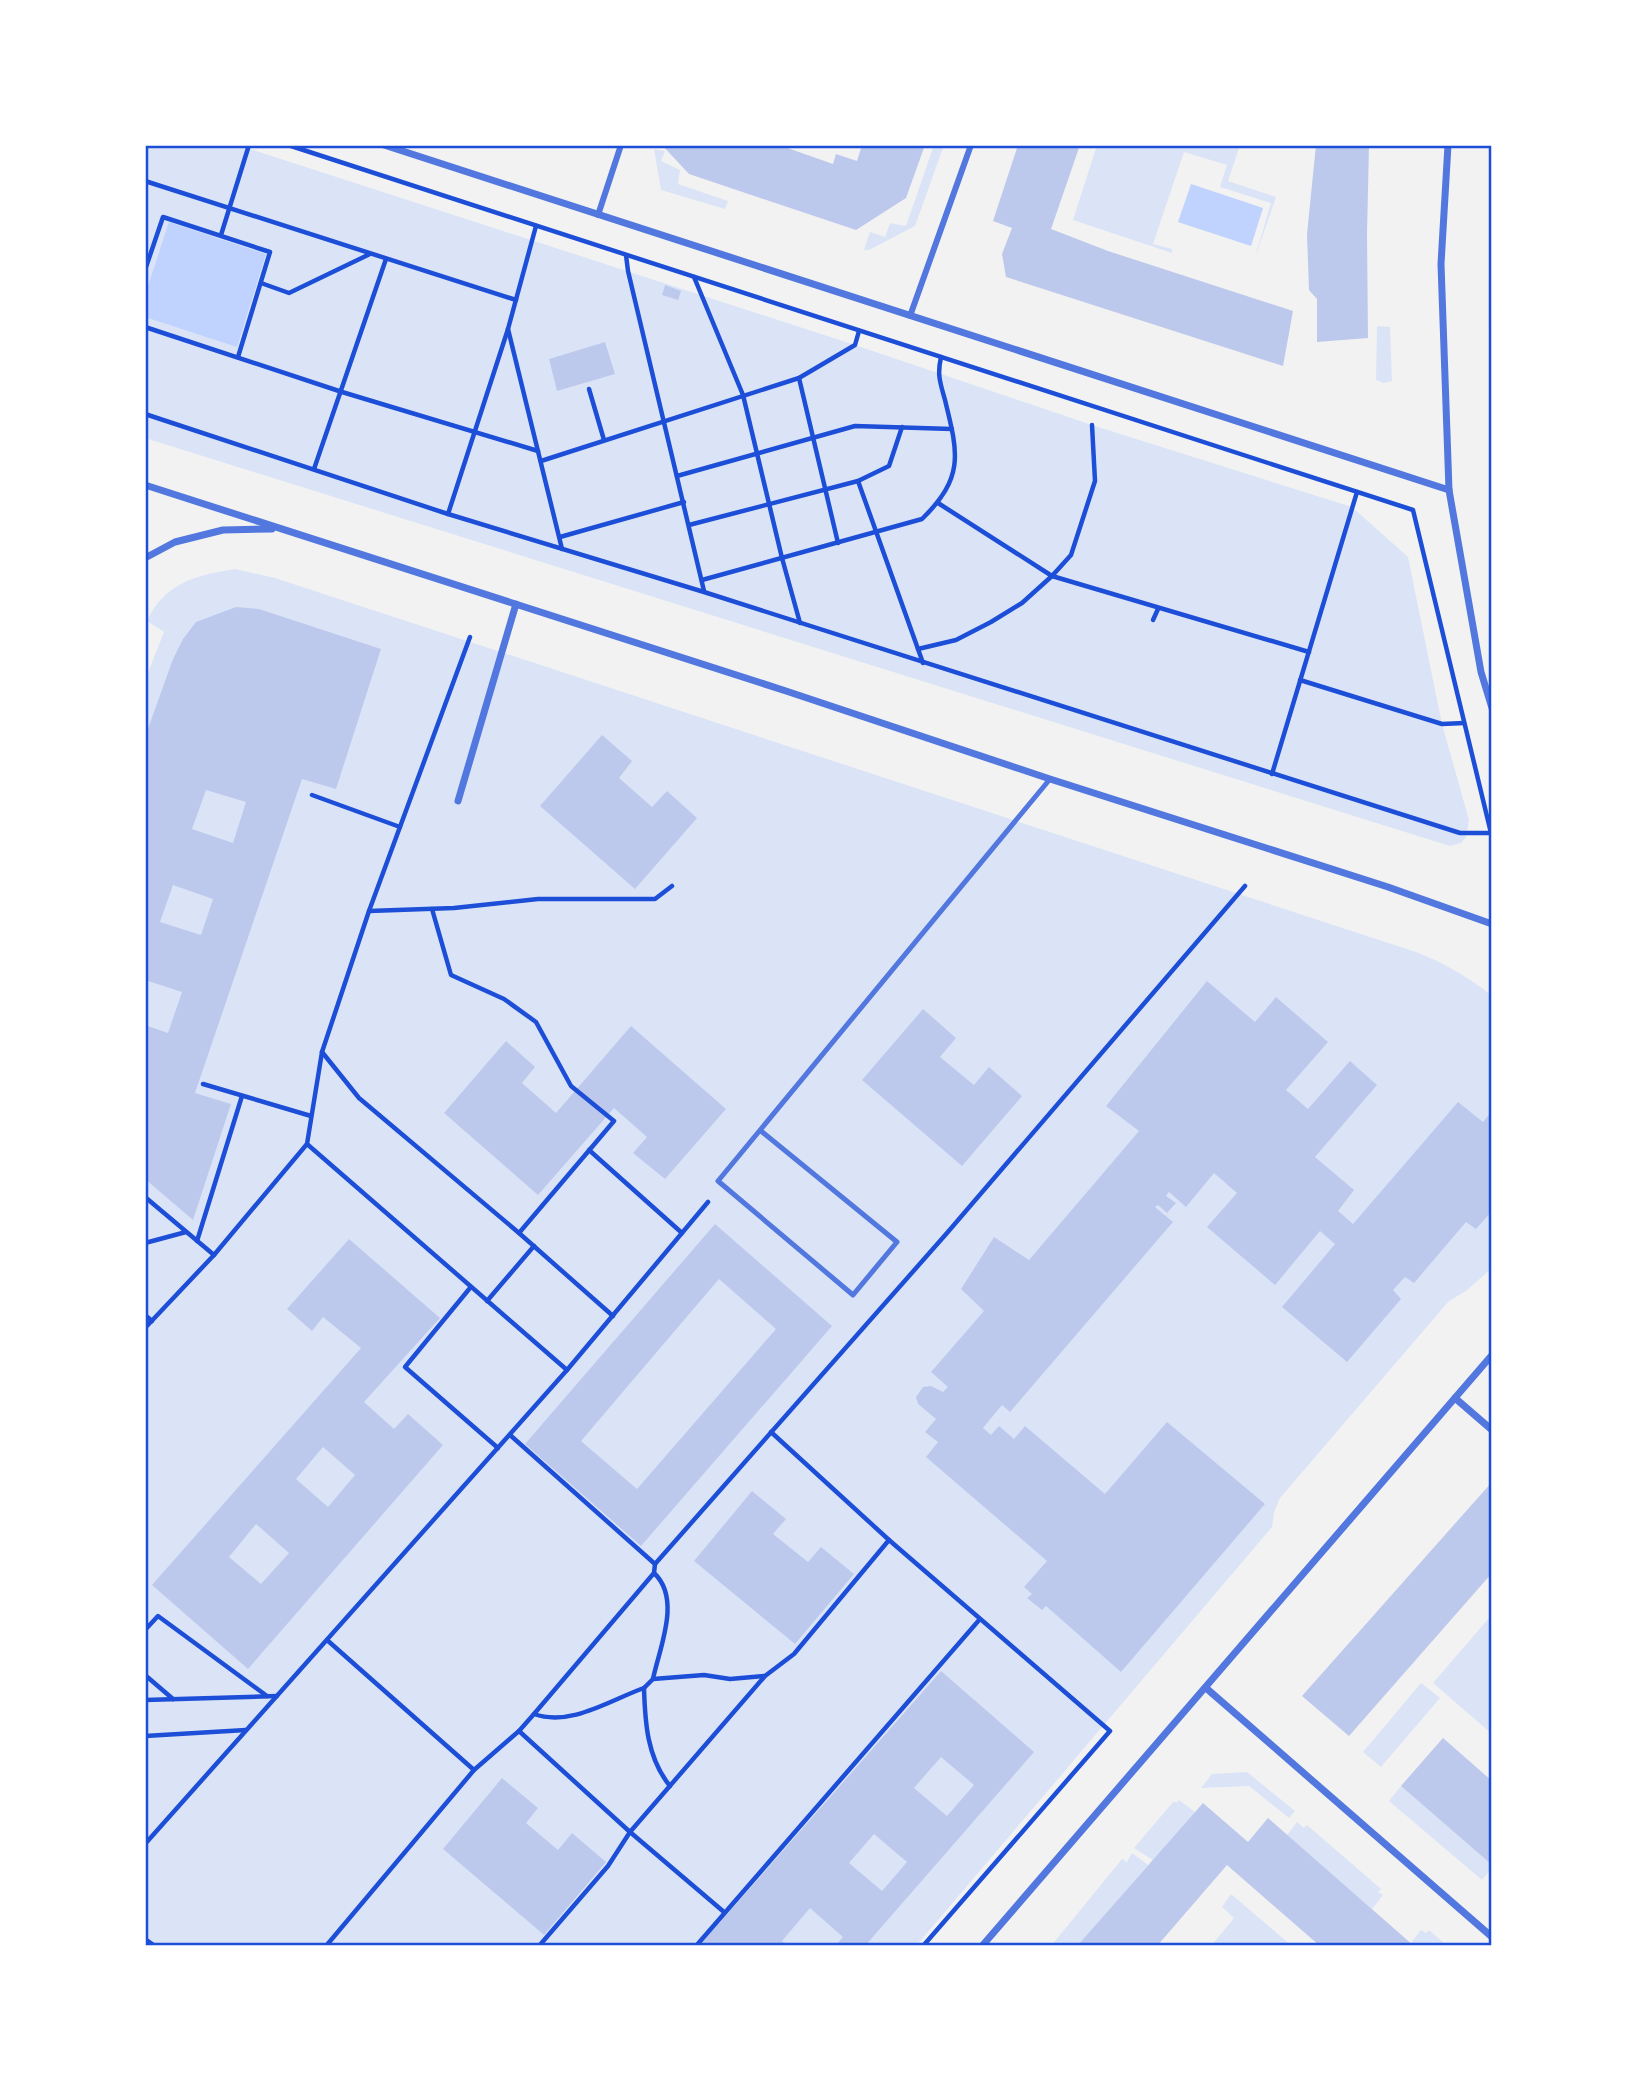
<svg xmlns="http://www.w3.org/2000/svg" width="1637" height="2091" font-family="Figtree,sans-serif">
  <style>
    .green { fill: #dbe4f7 }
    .water { fill: #bfd3fe }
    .building { fill: #bdc9ec; fill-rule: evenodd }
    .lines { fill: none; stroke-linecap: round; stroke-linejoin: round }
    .path { stroke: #1d4ed8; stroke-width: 4.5 }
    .service { stroke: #5277de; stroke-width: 5 }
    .pedestrian { stroke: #5277de; stroke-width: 6 }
    .minor { stroke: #5277de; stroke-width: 7 }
    .neatline { fill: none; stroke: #1d4ed8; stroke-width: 2.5 }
  </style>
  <rect width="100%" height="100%" fill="#f2f2f2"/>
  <g class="green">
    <polygon points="145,145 238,145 855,345 1092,425 1352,507 1408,557 1442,724 1469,820 1466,837 1461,843 1450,846 145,438"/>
    <polygon points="934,145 944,145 915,226 869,250 864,250 870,232 885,237 890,223 906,226"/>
    <polygon points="1097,145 1240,145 1228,181 1276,197 1254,261 1271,203 1220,187 1227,165 1184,152 1153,244 1172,249 1172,253 1073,220"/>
    <polygon points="654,149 665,151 661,161 680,170 678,184 728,201 725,209 661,190"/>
    <path d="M1492 202V398C1487 333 1488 267 1492 202Z"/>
    <polygon points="1377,326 1390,327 1392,381 1384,383 1376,380"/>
    <path d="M235 569 275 578 1416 952C1444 963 1469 977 1492 996V1268L1466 1291 1449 1301 1280 1498 1274 1512 1272 1527 916 1946H145V680L164 632 147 621C164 583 197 575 235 569Z"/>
    <polygon points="1489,1618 1492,1621 1492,1734 1433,1683"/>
    <polygon points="1421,1683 1440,1698 1381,1767 1363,1752"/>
    <polygon points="1247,1772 1295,1811 1289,1818 1249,1786 1201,1788 1212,1774"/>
    <polygon points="1401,1786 1492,1865 1492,1868 1482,1880 1389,1801"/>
    <polygon points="1179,1800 1195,1812 1153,1860 1134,1848 1174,1801 1176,1803"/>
    <polygon points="1297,1822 1304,1828 1307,1825 1381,1889 1378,1892 1383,1895 1372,1909 1287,1835"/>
    <polygon points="1132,1853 1148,1865 1077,1946 1051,1946 1122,1859 1127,1862"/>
    <polygon points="1231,1894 1292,1946 1211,1946 1234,1918 1222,1907"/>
    <polygon points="1421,1930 1426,1933 1429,1930 1447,1946 1414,1946 1411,1943"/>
  </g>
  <g class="water">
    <polygon points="1191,184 1263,208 1251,246 1178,222"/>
    <polygon points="169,222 266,254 237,347 145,317 145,295"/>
  </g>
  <g class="building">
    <polygon points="662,145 779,145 833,164 836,154 857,161 862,145 925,145 906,198 856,230 689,174"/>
    <polygon points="1018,145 1080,145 1051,229 1108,251 1293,311 1283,366 1006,277 1002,254 1012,228 993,221"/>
    <polygon points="1316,145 1369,145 1367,234 1368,338 1317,342 1317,299 1309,290 1307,234"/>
    <polygon points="665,285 681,291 678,300 662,295"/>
    <polygon points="605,342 615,374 557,391 549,359"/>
    <path d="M236 607 259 609 381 649 336 789 302 779 195 1093 231 1104 193 1220 145 1179V1025L168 1033 182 992 145 980V737L173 659 183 639 196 622ZM206 790 246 802 233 843 192 829ZM173 885 213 899 201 935 160 922Z"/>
    <polygon points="602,735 632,761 619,778 652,807 667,791 697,818 635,889 540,806"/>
    <polygon points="1207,981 1255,1022 1276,997 1328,1042 1286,1090 1308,1109 1350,1061 1377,1085 1315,1157 1354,1190 1338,1211 1353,1224 1458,1102 1483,1122 1492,1111 1492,1211 1476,1229 1466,1222 1414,1283 1405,1277 1393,1290 1401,1299 1347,1362 1282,1307 1335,1244 1320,1231 1275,1285 1207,1227 1237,1193 1214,1173 1186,1207 1169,1192 1166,1196 1176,1203 1167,1213 1158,1205 1155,1207 1173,1222 1010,1412 1002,1405 983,1428 991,1435 999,1426 1014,1439 1025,1426 1105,1494 1167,1422 1265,1504 1121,1672 1046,1606 1042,1610 1027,1598 1032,1594 1024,1587 1047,1561 926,1457 938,1442 925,1432 936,1419 918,1404 916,1397 923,1387 931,1386 943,1392 948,1387 931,1372 984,1311 961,1289 994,1237 1029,1260 1139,1131 1106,1106"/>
    <polygon points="923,1009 956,1038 940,1057 974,1085 989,1067 1022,1096 962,1166 862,1080"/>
    <polygon points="631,1026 726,1109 665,1179 633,1153 647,1137 614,1108 538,1195 444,1113 506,1041 535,1067 522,1083 556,1113"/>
    <path d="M715 1224 832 1326 641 1546 525 1444ZM719 1279 776 1329 637 1489 581 1441Z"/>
    <path d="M349 1239 440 1318 364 1402 394 1429 408 1414 443 1445 248 1669 152 1585 361 1348 323 1317 312 1331 287 1309ZM323 1447 355 1475 328 1507 296 1479ZM256 1524 289 1553 261 1584 229 1557Z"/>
    <polygon points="1492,1482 1492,1573 1349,1736 1302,1696"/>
    <polygon points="752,1491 786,1519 773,1534 808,1562 821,1547 854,1574 795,1644 694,1561"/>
    <path d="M941 1671 1034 1752 865 1946H835L843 1937 810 1908 782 1941 788 1946H699ZM941 1757 974 1785 947 1816 914 1788ZM874 1834 907 1862 882 1891 849 1863Z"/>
    <polygon points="1443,1738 1492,1781 1492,1865 1401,1786"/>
    <polygon points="502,1778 538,1808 526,1823 558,1850 572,1833 606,1862 544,1935 443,1849"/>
    <polygon points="1203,1803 1248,1842 1268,1818 1414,1946 1320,1946 1227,1865 1157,1946 1077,1946"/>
  </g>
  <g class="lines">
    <g class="path">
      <polyline points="288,145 1413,510 1491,833"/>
      <polyline points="145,181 516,300"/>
      <polyline points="221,235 249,145"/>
      <polyline points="626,255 628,271 704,591"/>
      <polyline points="145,270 163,217 270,252 238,357"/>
      <polyline points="694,277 743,395 782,558 800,623"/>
      <polyline points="261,283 289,293 370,254"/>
      <polyline points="145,327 342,392 538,451"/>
      <polyline points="508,329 562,549"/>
      <polyline points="799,378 838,543"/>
      <polyline points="589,389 604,440"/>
      <polyline points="145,414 448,514 704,592 1460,833 1491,833"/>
      <polyline points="541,461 799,378 855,345 859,331"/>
      <polyline points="314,469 386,259"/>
      <polyline points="677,476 855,426 952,429"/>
      <polyline points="858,481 923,663"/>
      <polyline points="938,503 1052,576 1309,652"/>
      <polyline points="448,514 508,329 536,226"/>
      <polyline points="689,525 858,481 889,466 902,427"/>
      <polyline points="560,537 684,502"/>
      <path d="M702 580 922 519C965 477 958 453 945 400 940 382 937 375 941 357"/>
      <polyline points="1153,620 1158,609"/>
      <polyline points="918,649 956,640 991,622 1022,603 1052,576 1071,555 1095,481 1092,425"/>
      <polyline points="1300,680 1442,724 1464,723"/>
      <polyline points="1272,774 1357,492"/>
      <polyline points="312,795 400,827"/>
      <polyline points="432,909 451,975 504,999 536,1022 571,1086 614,1121 519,1233"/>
      <polyline points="369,911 454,908 538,899 655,899 672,886"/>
      <polyline points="322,1052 359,1098 519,1233 613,1316"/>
      <polyline points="203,1084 311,1116"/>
      <polyline points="307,1144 567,1370"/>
      <polyline points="589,1150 682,1233"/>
      <polyline points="145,1197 214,1255 145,1328"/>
      <polyline points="197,1241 242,1096"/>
      <polyline points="145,1243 186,1232"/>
      <polyline points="214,1255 307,1144 322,1052 369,911 470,637"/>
      <polyline points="470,1288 405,1367 498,1448"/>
      <polyline points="487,1301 534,1246"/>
      <polyline points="145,1315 152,1321"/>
      <polyline points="771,1432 889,1540 1110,1731 923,1946"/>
      <polyline points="510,1435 655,1564"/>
      <polyline points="145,1630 158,1616 267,1696"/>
      <polyline points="327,1640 474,1770"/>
      <polyline points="145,1675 173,1699"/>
      <path d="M653 1679C659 1649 682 1599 654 1573"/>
      <path d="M644 1688C645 1722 647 1758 670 1786"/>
      <polyline points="145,1700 277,1696"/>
      <path d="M534 1714C571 1727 610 1700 644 1688L653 1679 704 1675 730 1679 764 1676"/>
      <polyline points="519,1731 630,1832 724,1912"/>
      <polyline points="145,1736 246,1730"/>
      <polyline points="145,1844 567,1370 708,1202"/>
      <polyline points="145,1939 155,1946"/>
      <polyline points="326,1946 474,1770 519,1731 534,1714 654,1573 655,1564 947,1233 1245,886"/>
      <polyline points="539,1946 608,1866 630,1832 765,1676 794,1654 889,1540"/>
      <polyline points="696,1946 980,1619"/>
    </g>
    <polyline class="service" points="761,1131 897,1242 853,1295 718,1181 1050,779"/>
    <g class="pedestrian">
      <polyline points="598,215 621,145"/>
      <polyline points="910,316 971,145"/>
    </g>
    <g class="minor">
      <polyline points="384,145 1449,490"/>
      <polyline points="1448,145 1441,264 1449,490 1481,672 1492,708"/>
      <polyline points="145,485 786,691 1050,779 1388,887 1492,924"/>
      <polyline points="145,558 175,542 223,530 272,529"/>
      <polyline points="458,801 516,604"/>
      <polyline points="1455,1398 1492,1430"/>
      <polyline points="1206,1688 1492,1937"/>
      <polyline points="982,1946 1492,1355"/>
    </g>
  </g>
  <rect width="1637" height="2091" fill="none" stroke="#ffffff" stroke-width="294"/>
  <rect x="147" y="147" width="1343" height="1797" class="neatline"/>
</svg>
